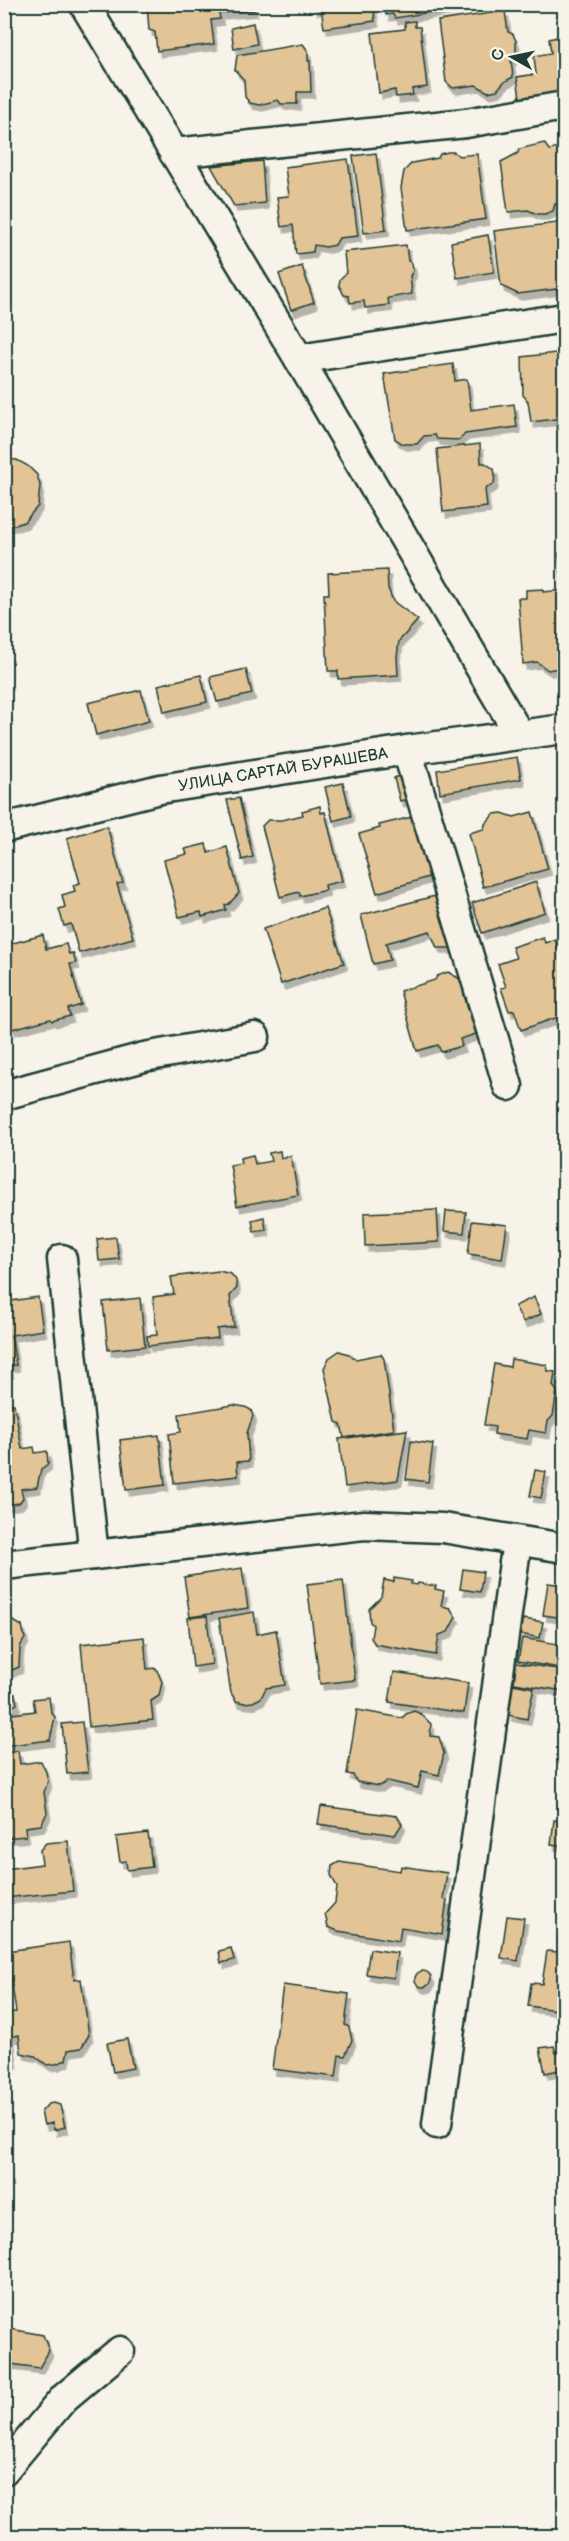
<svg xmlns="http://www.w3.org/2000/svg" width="569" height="2541" font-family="'Balsamiq Sans',sans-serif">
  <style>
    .building { fill: #e3c496; stroke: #1f3d34; stroke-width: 1.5; filter: url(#shadow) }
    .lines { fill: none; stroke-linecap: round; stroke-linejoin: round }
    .minor-casing { stroke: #1f3d34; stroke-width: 33 }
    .minor { stroke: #f7f3e8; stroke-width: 28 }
    .labels { text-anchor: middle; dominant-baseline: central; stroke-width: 6; stroke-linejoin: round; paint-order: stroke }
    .street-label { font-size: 16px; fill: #1f3d34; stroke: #f7f3e8 }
  </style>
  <defs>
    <filter id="shadow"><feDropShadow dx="3.5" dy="6" stdDeviation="0" flood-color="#0004"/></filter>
  </defs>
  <rect width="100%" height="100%" fill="#f7f3e8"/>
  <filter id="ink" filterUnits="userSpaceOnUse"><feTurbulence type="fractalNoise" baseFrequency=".0167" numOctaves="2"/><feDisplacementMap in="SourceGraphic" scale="12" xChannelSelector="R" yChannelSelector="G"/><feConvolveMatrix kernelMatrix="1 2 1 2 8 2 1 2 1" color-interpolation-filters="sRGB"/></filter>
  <g filter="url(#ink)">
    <g class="building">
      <polygon points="147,4 253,4 254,10 219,13 220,19 211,20 214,44 157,51 155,32 149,30"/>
      <polygon points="314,4 373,4 375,21 324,28 321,8 314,9"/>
      <polygon points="384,4 468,4 468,6 395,18 393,14 386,15"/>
      <polygon points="505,11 508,32 513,34 516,41 516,56 511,60 513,77 504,82 497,90 488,92 476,85 453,88 446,82 438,21"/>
      <polygon points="415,21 415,27 420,27 427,87 412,89 413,95 396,97 395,90 379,93 372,33 405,29 405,22"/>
      <polygon points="253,23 257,44 234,49 231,28"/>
      <polygon points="557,37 564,91 520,98 517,77 536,74 534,56 551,53 549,39"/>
      <polygon points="303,44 308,51 308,61 310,61 311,92 297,92 297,104 281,104 278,100 259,105 250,103 245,97 244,80 235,70 237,55"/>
      <polygon points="544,143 549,150 560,148 564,151 564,203 555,204 553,211 545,214 537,214 528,210 508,212 501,162 518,153 519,149"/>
      <polygon points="448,152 454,152 459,156 477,154 486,219 407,230 401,188 404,171 412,163 438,158 440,154"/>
      <polygon points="376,153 386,230 364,233 353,156"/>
      <polygon points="348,159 358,236 339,238 335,245 326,247 314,245 313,252 296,254 293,225 281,227 277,197 289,196 285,167"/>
      <polygon points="262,161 265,203 234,206 211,166"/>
      <polygon points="564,222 564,288 518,294 501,286 494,231"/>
      <polygon points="488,235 494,272 457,278 451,242"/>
      <polygon points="406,245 408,261 412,263 413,271 410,276 412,294 388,298 389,305 365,308 364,301 350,303 349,296 344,295 339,285 340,279 346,273 344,252"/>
      <polygon points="302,266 314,302 291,310 279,274"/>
      <polygon points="564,352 564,418 531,422 528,401 523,395 522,357"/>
      <polygon points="453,364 455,381 467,379 471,410 514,404 517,427 465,434 459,440 437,439 435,435 424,436 417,444 403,444 395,439 384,374"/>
      <polygon points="480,444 481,463 485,463 494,469 495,474 494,484 485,489 487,507 443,512 437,449"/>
      <polygon points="4,459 17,460 28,466 37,475 40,485 38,506 24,522 14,525 4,525"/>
      <polygon points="564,552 564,588 562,588 559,553"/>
      <polygon points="387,570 388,588 393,601 418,620 399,641 397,657 398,675 338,679 338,671 328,671 324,594 329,594 328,573"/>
      <polygon points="543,589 543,592 564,590 564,660 559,668 548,670 537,662 523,664 518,598 526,598 526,590"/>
      <polygon points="246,669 252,694 217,702 210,677"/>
      <polygon points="201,675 207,702 164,712 158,685"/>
      <polygon points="141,690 149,721 96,735 88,703"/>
      <polygon points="517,757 521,779 440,793 437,770"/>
      <polygon points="405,774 412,798 400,801 394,778"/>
      <polygon points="343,783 351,816 333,821 325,787"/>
      <polygon points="239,798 253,857 242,860 227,800"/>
      <polygon points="320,806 321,813 325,812 342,881 325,885 326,890 300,896 299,892 280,897 262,826 268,820 282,820 303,815 302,811"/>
      <polygon points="532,812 548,869 483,887 469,833 484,829 485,824 494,814 502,813 514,817"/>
      <polygon points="420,815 438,874 377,893 359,834 380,828 379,825"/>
      <polygon points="107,826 123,883 117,884 133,938 79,953 71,924 64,926 59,909 65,907 62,895 75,891 73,885 80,883 67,838"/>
      <polygon points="206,844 208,853 227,847 239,893 229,904 225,905 226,910 202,917 201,912 179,917 164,860 187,854 185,849"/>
      <polygon points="536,882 545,912 482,933 472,903"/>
      <polygon points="443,894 456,942 449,948 437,948 430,931 386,943 390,960 373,964 361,915"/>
      <polygon points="325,908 344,963 281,984 263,929"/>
      <polygon points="43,935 46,949 66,944 69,954 73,953 76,963 70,964 81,1005 68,1009 70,1016 52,1021 50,1019 12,1029 4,1004 4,958 10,956 6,945"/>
      <polygon points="543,937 545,943 555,939 557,947 564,945 564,1015 521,1030 514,1010 509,1011 501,988 506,987 498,964 516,958 512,947"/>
      <polygon points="448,972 465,982 467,990 464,995 476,1034 460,1039 462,1046 441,1052 438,1045 417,1051 400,991 435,980 437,976"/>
      <polygon points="280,1151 281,1158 291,1156 298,1195 237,1206 230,1165 241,1163 240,1158 253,1155 255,1164 271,1161 269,1153"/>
      <polygon points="437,1210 439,1242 365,1246 364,1213"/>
      <polygon points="446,1211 466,1212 464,1233 444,1231"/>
      <polygon points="264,1217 266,1230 254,1232 252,1220"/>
      <polygon points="472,1221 507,1225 502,1259 468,1254"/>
      <polygon points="116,1237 119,1259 99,1261 97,1239"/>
      <polygon points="219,1271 231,1274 236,1280 237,1288 230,1296 234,1327 217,1329 218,1338 148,1346 147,1336 157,1335 153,1297 174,1294 171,1277"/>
      <polygon points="38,1297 43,1330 11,1335 16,1365 9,1366 10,1372 4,1373 4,1302"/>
      <polygon points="534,1297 541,1314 523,1322 515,1306"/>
      <polygon points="140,1298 145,1346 108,1350 103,1302"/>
      <polygon points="339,1351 349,1354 356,1359 381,1354 384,1359 394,1430 344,1438 341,1424 336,1422 324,1368 329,1358"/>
      <polygon points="511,1359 547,1365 548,1371 555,1372 553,1386 557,1391 553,1416 548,1421 546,1433 529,1430 527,1439 494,1434 495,1427 484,1425 494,1364 510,1367"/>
      <polygon points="14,1404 22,1449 34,1447 35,1453 47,1451 48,1464 41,1469 37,1487 21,1489 23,1498 19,1503 4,1505 4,1406"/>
      <polygon points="233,1405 245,1407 251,1410 253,1416 247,1433 249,1461 237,1462 238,1476 174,1483 169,1434 181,1432 179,1414"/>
      <polygon points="407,1430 398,1480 345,1487 339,1439"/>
      <polygon points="159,1435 165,1485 126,1490 120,1440"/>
      <polygon points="411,1441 433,1444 428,1482 406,1479"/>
      <polygon points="535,1470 546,1472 541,1498 530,1496"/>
      <polygon points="242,1568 248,1608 190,1617 184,1577"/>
      <polygon points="463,1569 483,1572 480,1592 460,1589"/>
      <polygon points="394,1578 412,1581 411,1584 417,1585 418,1583 436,1586 435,1589 444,1591 441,1606 450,1608 456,1617 448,1632 439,1635 436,1655 375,1644 371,1638 373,1625 370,1622 369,1609 381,1597 384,1580 394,1582"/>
      <polygon points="343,1580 355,1680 320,1684 307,1584"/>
      <polygon points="548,1583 564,1585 564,1618 543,1615"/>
      <polygon points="254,1612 257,1634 276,1630 285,1685 266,1688 261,1698 253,1702 244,1703 236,1701 231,1693 219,1618"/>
      <polygon points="207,1616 212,1664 193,1667 188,1618"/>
      <polygon points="10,1619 22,1626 25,1638 20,1647 19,1667 5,1673 7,1689 4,1689 4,1620"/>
      <polygon points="523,1619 543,1622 540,1638 520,1634"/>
      <polygon points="144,1637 147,1669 156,1668 162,1682 159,1696 151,1701 153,1720 89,1727 81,1644"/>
      <polygon points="522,1638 564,1645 560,1668 518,1661"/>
      <polygon points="516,1663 564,1670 564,1691 514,1683"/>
      <polygon points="394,1672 468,1683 464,1713 389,1702"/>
      <polygon points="513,1684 534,1688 527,1719 508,1715"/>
      <polygon points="6,1692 15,1694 17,1704 9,1709 4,1707"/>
      <polygon points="49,1697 51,1712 55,1717 50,1740 4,1746 4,1715 35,1711 33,1699"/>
      <polygon points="357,1710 402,1718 406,1714 414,1711 421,1714 431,1724 430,1736 439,1737 444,1753 439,1775 422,1771 418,1788 388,1781 379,1786 357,1782 353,1775 347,1774"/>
      <polygon points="82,1722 88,1772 67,1774 62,1724"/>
      <polygon points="18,1751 20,1764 41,1761 46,1772 48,1782 44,1792 47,1813 41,1825 25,1827 26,1836 4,1838 4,1753"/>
      <polygon points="321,1806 397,1816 402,1824 395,1835 318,1824"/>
      <polygon points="554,1820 564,1822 564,1846 551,1844"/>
      <polygon points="148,1833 152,1867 127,1870 126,1861 120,1862 116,1837"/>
      <polygon points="68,1841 73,1891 4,1898 4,1869 42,1864 40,1850 46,1843"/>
      <polygon points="339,1862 400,1871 401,1866 447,1873 443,1899 447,1900 442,1934 401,1927 399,1941 338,1931 328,1927 325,1914 335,1903 337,1887 331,1875 332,1866"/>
      <polygon points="507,1916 524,1918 518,1961 501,1958"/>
      <polygon points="69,1942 74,1980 81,1979 89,2035 81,2048 68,2050 66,2060 56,2064 47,2065 35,2056 21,2053 19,2035 11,2037 14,2062 4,2064 4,2000 6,2013 16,2012 7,1951"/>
      <polygon points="231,1948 234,1960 221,1963 219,1951"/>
      <polygon points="563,1948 564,1948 564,2011 528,2006 531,1983 542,1984 547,1951 558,1952"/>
      <polygon points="370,1949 397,1953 394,1978 366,1974"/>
      <circle cx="423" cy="1979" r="8"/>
      <polygon points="283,1985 349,1994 345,2025 349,2027 352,2040 345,2056 339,2055 336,2077 272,2069"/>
      <polygon points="127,2039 133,2068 113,2072 107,2043"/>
      <polygon points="554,2046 556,2053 564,2051 564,2069 545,2073 540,2048"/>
      <polygon points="54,2103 60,2105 65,2127 54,2130 53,2123 44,2125 41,2112 48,2104"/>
      <polygon points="5,2328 43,2335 49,2351 39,2368 4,2363"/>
    </g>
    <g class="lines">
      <defs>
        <g id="minor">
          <polyline points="84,4 299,359 519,734"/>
          <polyline points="174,153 466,123 564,106"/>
          <polyline points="299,359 564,318"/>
          <polyline points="407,750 508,1086"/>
          <polyline points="4,828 160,789 407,750 564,729"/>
          <polyline points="4,1095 144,1057 255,1037"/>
          <polyline points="62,1259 94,1555"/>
          <polyline points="4,1565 364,1525 443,1528 564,1548"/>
          <polyline points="437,2124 517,1541"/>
          <polyline points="4,2470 64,2398 120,2351"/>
        </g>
      </defs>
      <use href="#minor" class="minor-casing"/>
      <use href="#minor" class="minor"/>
    </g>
  </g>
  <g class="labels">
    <g class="street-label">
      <text transform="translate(283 770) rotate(-9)">УЛИЦА САРТАЙ БУРАШЕВА</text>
    </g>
  </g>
  <rect width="569" height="2541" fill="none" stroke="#f7f3e8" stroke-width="24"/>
  <rect x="12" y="12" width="545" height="2517" fill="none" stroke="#1f3d34" stroke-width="2" filter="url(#ink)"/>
  <g transform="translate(512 57) rotate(279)" stroke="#f7f3e8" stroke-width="4.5" paint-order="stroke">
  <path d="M0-4.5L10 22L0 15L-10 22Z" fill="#1f3d34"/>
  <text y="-9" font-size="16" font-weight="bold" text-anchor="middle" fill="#1f3d34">С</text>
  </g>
</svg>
